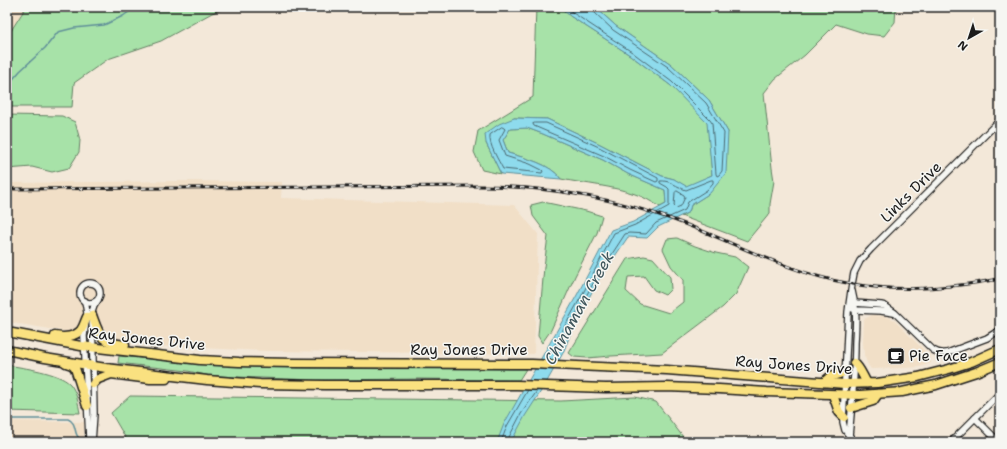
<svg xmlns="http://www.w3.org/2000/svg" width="1007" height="449" font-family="'Shantell Sans',sans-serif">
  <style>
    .built { fill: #f1dfc7 }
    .green { fill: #a7e2a8; stroke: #627f62 }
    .water { fill: #8edbed; stroke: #608f99 }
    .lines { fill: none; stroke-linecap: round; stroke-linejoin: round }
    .shore { stroke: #4a6870; stroke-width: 1 }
    .stream { stroke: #608f99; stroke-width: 1.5 }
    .minor-casing { stroke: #1c1c1c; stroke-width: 8 }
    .highway-casing { stroke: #1c1c1c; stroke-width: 11 }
    .minor { stroke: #f6f6f2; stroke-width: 5.5 }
    .highway { stroke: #fae180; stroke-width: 8 }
    .rail-casing { stroke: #1c1c1c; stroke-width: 3 }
    .rail { stroke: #f6f6f2; stroke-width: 1.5; stroke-dasharray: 4.5; stroke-linecap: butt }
    .labels { text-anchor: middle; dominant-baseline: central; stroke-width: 3; stroke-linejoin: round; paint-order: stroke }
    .street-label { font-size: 15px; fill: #1c1c1c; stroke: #f6f6f2 }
    .poi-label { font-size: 15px; fill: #1c1c1c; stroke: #f6f6f2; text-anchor: start }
    .water-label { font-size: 16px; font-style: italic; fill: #3e555b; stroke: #f6f6f2 }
  </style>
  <rect width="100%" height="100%" fill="#f3e8d9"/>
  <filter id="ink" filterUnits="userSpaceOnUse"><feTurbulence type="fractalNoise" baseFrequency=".025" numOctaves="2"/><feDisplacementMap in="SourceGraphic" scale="8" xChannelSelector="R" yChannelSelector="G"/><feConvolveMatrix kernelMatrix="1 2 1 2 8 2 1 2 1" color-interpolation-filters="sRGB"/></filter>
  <g filter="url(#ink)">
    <g class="built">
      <polygon points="7,7 26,7 7,37"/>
      <polygon points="183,181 282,182 281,198 514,205 538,234 534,354 268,351 156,346 7,322 7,183"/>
      <polygon points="872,315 885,316 893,319 930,356 931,363 920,367 905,368 871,369 868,365 864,355 863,342 864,319"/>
      <polygon points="7,421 84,422 84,442 7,442"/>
    </g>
    <g class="green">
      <polygon points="26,7 228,7 212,13 161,41 108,59 74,83 72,107 7,107 7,37"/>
      <polygon points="536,7 560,7 570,16 630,55 670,85 708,123 712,175 686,187 674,179 662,176 600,144 547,119 514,118 486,143 501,174 482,170 474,152 478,131 533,97"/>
      <polygon points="595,7 896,7 895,22 884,36 867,34 836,24 805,55 775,79 764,93 772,168 774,181 770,204 770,213 747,241 681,216 689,212 691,205 710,193 728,132 709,100 671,64 616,26"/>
      <polygon points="7,115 62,116 75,122 80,140 79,152 69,168 52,172 32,167 7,169"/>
      <path d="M527 128 543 134 603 160 628 174 665 190 666 204 660 207C652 202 644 197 635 194 612 186 586 184 561 179 551 164 525 158 508 153L503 140 510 129Z"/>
      <polygon points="543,202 586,211 602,216 597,233 575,276 551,330 542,343 538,336 544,267 548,236 533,216 531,205"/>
      <polygon points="677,238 695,246 716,253 735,257 748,267 736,294 723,307 662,353 611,356 587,358 574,357 569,353 627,259 644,256 653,258 670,277 671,289 665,295 654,290 644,276 628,277 626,291 640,304 669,313 683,302 683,280 671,266 663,249 667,239"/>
      <path d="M119 356C159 360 198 364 237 366 333 370 430 368 526 369L519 380 419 379 315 380 237 377 206 375 188 371 118 363Z"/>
      <path d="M7 365C24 368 58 372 70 384 77 392 78 403 80 413L7 411Z"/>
      <polygon points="130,396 561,401 635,397 656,402 687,442 128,442 111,413"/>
    </g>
    <path class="water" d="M560 7H595L616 26 671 64 709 100 728 132 726 173 710 193 691 205 689 212 658 227 647 238 628 237 598 281 574 325 563 353 545 385 525 416 511 442H497L504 424 577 295 611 230 633 222 666 204 665 190 628 174 603 160 543 134 527 128 510 129 503 140 508 153C525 158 551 164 561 179L501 174 486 143 485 134 499 124 514 118 547 119 600 144 662 176 674 179 686 186 712 175 707 123 670 85 630 55 570 16Z"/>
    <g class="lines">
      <g class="shore">
        <polyline points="566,7 573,13 632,52 672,82 710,120 712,123 716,174 717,176 719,175 722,171 724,133 706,103 668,67 613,30 594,12 592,7"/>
        <polygon points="535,123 546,123 599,147 658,178 658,181 656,182 630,170 604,156 534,126 533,124"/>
        <path d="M502 127 504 128 505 129 499 140 505 156 530 164 542 170 543 171 542 173 503 169C499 161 488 144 490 135Z"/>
        <polygon points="677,191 684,195 685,197 681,206 676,208 674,206 675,193"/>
        <path d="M546 360 581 297 614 233 635 225 669 206V189L667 187 660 183V181C670 180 677 187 686 190L711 180H713V183L707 190 688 202 685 210 656 223 646 234 629 233 625 234 595 280 571 323 554 360"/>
        <polyline points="501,442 507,426 528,390"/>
        <polyline points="508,442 508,439 521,414 537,391"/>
      </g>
      <g class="stream">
        <polyline points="7,86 20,71 45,48 58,32 74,28 104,25 123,16 136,7"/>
        <path d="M7 419H68C79 424 71 434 83 442"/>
      </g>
      <defs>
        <g id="minor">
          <circle cx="90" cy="293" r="10"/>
          <polyline points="85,301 87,313 84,336 89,438"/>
          <path d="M849 307 855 303 881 305 885 306 895 313 933 350C939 354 944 354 950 352L987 338 1000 330"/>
          <polyline points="853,309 856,310 881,311 894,313"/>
          <polyline points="975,418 999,442"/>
          <path d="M849 436C852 405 855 374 855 343 856 324 857 309 852 291"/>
          <polyline points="92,442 94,414 92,312 94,306 98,300"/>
          <polyline points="854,442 845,430 843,422 848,312 852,284 854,273 860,261 871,249 1000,120"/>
          <polyline points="951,442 1000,393"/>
        </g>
        <g id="highway">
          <path d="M92 315C100 337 100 342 125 345"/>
          <polyline points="7,332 81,346 200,360 239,362 295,363 532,364 667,370 845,384 877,383 918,377 949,369 971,362 1000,349"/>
          <path d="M55 336C64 338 75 337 81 330 84 326 85 321 87 317"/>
          <polyline points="7,350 45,358 106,368 207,380 260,384 325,385 517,385 606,388 666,387 719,389 767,392 860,395 902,392 936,385 976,372 1000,362"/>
          <polyline points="66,363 72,365 75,368 87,406"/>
          <path d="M854 363C860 367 863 377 867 383"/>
          <polyline points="824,382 831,376 839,374 846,371"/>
          <polyline points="93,384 98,379 111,374 150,379 166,379"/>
          <polyline points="833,395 839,412 844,417"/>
          <polyline points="851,408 873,401 878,394"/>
        </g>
      </defs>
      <use href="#minor" class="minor-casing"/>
      <use href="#highway" class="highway-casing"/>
      <use href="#minor" class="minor"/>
      <use href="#highway" class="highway"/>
      <defs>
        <path id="rail" d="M7 189 478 186C545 186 611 197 674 220 732 241 786 272 847 283 900 293 947 288 1000 279"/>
      </defs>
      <use href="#rail" class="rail-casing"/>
      <use href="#rail" class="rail"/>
    </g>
  </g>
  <defs>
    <symbol id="cafe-square" viewBox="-11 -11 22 22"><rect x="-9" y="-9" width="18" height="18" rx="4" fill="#1c1c1c" stroke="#f6f6f2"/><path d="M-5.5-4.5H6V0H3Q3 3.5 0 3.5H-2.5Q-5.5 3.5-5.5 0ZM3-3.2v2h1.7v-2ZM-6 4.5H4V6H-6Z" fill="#fff"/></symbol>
  </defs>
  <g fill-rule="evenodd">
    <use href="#cafe-square" x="886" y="346" width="20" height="20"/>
  </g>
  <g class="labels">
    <g class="street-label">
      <text transform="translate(911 192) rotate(-45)">Links Drive</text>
      <text transform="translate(147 339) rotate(6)">Ray Jones Drive</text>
      <text x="469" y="350">Ray Jones Drive</text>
      <text transform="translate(794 365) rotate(4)">Ray Jones Drive</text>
    </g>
    <g class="poi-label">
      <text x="909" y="356">Pie Face</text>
    </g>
    <g class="water-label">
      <text transform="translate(579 308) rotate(-61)">Chinaman Creek</text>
    </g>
  </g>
  <rect width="1007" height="449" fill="none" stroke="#f6f6f2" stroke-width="24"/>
  <rect x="12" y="12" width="983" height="425" fill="none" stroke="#1c1c1c" stroke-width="1.5" filter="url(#ink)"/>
  <g transform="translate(969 38) rotate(219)" stroke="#f6f6f2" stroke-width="3" paint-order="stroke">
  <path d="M0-3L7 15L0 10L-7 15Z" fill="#1c1c1c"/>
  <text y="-6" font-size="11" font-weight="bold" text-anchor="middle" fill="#1c1c1c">N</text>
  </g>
</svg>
